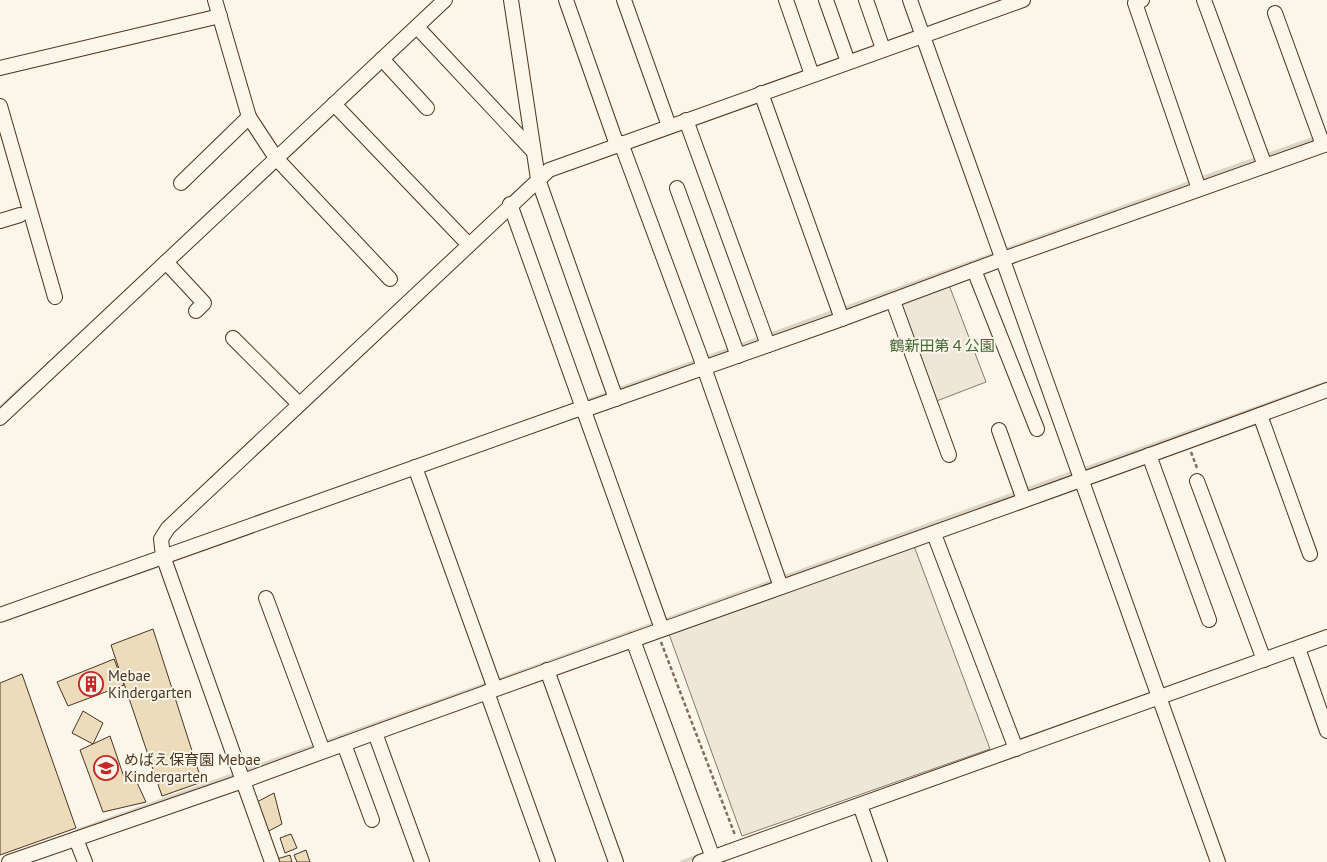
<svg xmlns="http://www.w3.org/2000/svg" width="1327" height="862" font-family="'PT Sans','Noto Sans JP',sans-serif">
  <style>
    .green { fill: #ede6d9; stroke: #887966 }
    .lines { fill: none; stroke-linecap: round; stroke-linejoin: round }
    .stream { stroke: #dcd4c6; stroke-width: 4 }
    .building { fill: #ecdcbc; stroke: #4a3520 }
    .minor-casing { stroke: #4a3520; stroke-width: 16 }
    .path { stroke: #7f6f5c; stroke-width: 2.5; stroke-dasharray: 4 2.5; stroke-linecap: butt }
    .minor { stroke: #fbf6e9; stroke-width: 14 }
    .labels { text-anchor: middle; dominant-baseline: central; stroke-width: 4; stroke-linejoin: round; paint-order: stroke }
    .park-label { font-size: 15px; fill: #436837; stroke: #fbf6e9 }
    .poi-label { font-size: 15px; fill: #4a3520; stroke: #fbf6e9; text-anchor: start }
  </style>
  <rect width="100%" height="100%" fill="#fbf6e9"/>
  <g class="green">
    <polygon points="949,285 986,382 934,402 899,308 902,303"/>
    <polygon points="914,546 990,749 742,836 669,634"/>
  </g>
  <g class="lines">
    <g class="stream">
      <polyline points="1200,179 1327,134"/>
      <polyline points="843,309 1193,182"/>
      <polyline points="617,390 836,311"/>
      <polyline points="584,402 610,393"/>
      <polyline points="0,408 26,384"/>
      <polyline points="1082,470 1327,383"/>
      <polyline points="663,621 1075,472"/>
      <polyline points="496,681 657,623"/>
      <polyline points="77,831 490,683"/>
      <polyline points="682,862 698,856"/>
    </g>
  </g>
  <g class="building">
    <polygon points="153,629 202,782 162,796 111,645"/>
    <polygon points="114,659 124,685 68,706 57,682"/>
    <polygon points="22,674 76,828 0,855 0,683"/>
    <polygon points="83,711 103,723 93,744 72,733"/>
    <polygon points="110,736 124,777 133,774 146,802 103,812 80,750"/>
    <polygon points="274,793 282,824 267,832 255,803"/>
    <polygon points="291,834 297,848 285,853 280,838"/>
    <polygon points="306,850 310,862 297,862 294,855"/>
    <polygon points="290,855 292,862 278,862 277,859"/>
  </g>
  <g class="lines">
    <defs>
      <g id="minor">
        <polyline points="511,0 538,179 616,399"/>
        <polyline points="566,0 617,145"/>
        <polyline points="624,0 669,126"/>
        <polyline points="786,0 812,75"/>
        <polyline points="826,0 848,62"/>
        <polyline points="866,0 883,49"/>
        <polyline points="910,0 1218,862"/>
        <path d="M1023 0 549 170 168 528 161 539 163 556 243 781C603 648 967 524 1327 390"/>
        <polyline points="1142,0 1135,3 1199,189"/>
        <polyline points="1204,0 1265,166"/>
        <polyline points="1275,13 1323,145"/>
        <polyline points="417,27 533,151"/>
        <polyline points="382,59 427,108"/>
        <polyline points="0,68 220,16"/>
        <polyline points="761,93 842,319"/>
        <polyline points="334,104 468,244"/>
        <polyline points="0,106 55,297"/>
        <polyline points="249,117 276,158 390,279"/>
        <polyline points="686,120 768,345"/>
        <polyline points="621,143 700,356 781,587"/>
        <polyline points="181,183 249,117 215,0"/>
        <polyline points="677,188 738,356"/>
        <polyline points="510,204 662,629"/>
        <polyline points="0,221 20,215"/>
        <polyline points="166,262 204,303 196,311"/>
        <polyline points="974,270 1037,429"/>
        <polyline points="893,301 949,455"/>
        <polyline points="233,338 299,404"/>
        <polyline points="1260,415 1310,554"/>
        <polyline points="0,418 445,0"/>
        <polyline points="999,430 1024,500"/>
        <polyline points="1149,455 1209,620"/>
        <polyline points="415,467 495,689"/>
        <polyline points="1197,481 1264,660"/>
        <polyline points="934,534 1016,749"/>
        <polyline points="266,598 323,751"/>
        <polyline points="0,615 576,410 590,408 842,319 1003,259 1327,144"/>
        <polyline points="633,640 713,858"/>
        <polyline points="1298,648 1327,731"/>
        <polyline points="547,670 616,862"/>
        <polyline points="487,692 548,862"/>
        <polyline points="375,733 422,862"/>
        <polyline points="344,744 372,820"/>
        <polyline points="860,805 880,862"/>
        <polyline points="76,839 85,862"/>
        <polyline points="9,862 243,781 272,862"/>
        <polyline points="700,862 1327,637"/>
      </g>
    </defs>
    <use href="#minor" class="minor-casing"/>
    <g class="path">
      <polyline points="1191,452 1197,468"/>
      <polyline points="661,642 735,835"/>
    </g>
    <use href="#minor" class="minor"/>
  </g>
  <defs>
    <symbol id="building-ring" viewBox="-11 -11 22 22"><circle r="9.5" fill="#fbf6e9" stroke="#c62828" stroke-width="1.5"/><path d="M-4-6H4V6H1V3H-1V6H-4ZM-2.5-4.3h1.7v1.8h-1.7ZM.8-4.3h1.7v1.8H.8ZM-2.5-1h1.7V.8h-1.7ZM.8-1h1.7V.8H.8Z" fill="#c62828"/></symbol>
    <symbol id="school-ring" viewBox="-11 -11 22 22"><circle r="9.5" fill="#fbf6e9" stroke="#c62828" stroke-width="1.5"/><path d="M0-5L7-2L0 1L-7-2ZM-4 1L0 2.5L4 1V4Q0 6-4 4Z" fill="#c62828"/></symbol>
  </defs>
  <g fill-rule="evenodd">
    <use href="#building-ring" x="77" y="670" width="28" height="28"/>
    <use href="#school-ring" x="92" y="754" width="28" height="28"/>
  </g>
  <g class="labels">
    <g class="park-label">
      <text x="942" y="345">鶴新田第４公園</text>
    </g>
    <g class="poi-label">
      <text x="108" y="675">Mebae<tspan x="108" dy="17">Kindergarten</tspan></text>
      <text x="124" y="759">めばえ保育園 Mebae<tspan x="124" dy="17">Kindergarten</tspan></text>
    </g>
  </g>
</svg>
